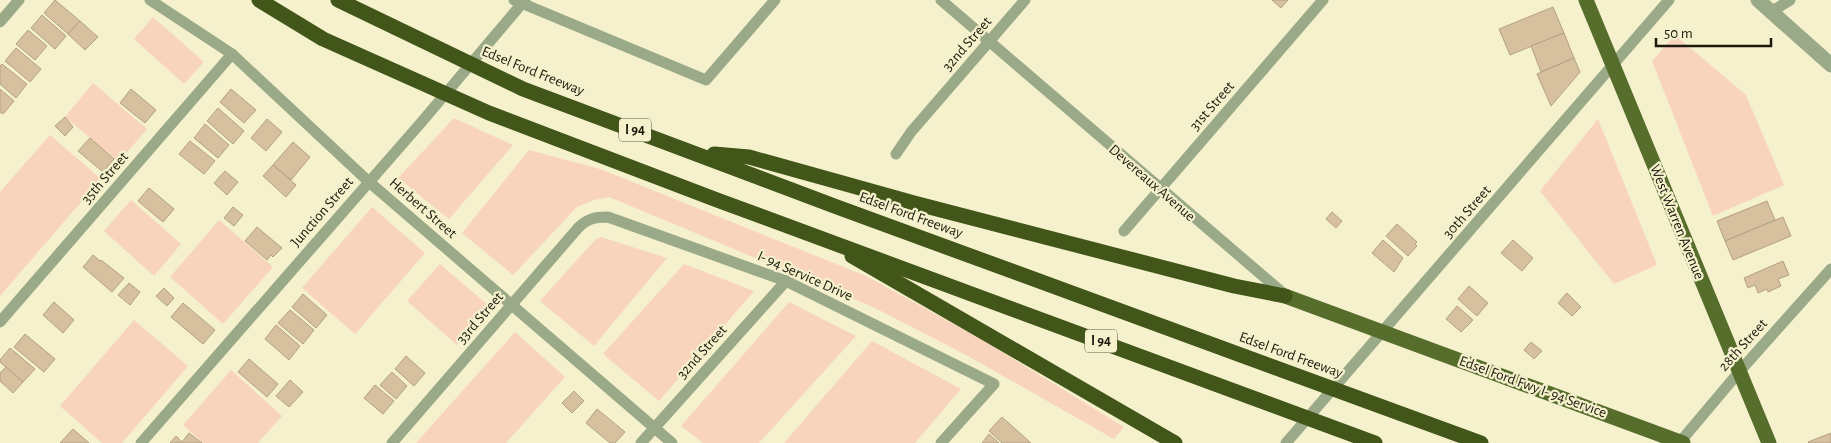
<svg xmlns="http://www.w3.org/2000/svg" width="1831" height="443" font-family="'Alegreya Sans',sans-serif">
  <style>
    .green { fill: #f8d4bd }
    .building { fill: #d6c09d; stroke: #b4a182 }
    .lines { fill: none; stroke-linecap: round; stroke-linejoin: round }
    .minor { stroke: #9aa987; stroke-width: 11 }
    .tertiary { stroke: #9aa987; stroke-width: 15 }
    .primary { stroke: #566d2c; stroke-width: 15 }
    .motorway { stroke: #415618; stroke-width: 15 }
    .labels { text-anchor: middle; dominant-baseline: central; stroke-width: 4.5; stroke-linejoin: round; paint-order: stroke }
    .shield { fill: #f5f1cd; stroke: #5d5a47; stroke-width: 1 }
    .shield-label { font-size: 14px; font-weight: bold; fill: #1c1a0d }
    .street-label { font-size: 15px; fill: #1c1a0d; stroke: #f5f1cd }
  </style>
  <rect width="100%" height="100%" fill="#f5f1cd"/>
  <g class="green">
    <polygon points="153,17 204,62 184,84 134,39"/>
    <polygon points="1675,35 1746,95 1784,185 1713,216 1652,61"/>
    <polygon points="93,83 147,129 119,162 65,117"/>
    <polygon points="454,118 513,145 449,219 398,178"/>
    <polygon points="1598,119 1657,265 1614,284 1540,191"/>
    <polygon points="50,135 101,179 0,296 0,192"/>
    <polygon points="529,150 600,169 866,276 981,339 1124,427 1114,439 968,356 873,307 609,197 594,200 577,207 513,275 462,233"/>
    <polygon points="131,200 181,244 154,276 104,231"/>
    <polygon points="372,207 425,253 355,334 302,288"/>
    <polygon points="219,220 273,267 223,324 170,277"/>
    <polygon points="601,237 667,258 594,346 540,301 595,240"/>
    <polygon points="440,264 490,307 457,345 407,301"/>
    <polygon points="684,264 754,291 659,401 603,354"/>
    <polygon points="789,302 856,336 759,443 703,443 681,426"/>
    <polygon points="134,320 188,366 122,443 102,443 60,406"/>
    <polygon points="515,332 565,377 506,443 416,443"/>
    <polygon points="872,341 961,389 915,443 784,443"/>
    <polygon points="231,370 282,416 258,443 203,443 183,425"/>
  </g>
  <g class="building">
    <polygon points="55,0 80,21 68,34 44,13"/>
    <polygon points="1272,0 1288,0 1281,8"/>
    <polygon points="1553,7 1564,33 1510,55 1499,29"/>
    <polygon points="42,15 66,36 55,49 31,28"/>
    <polygon points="80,21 98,37 85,50 68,34"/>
    <polygon points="28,30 47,46 35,60 16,44"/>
    <polygon points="1564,33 1574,58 1541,72 1531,46"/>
    <polygon points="16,48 41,69 30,82 5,61"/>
    <polygon points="1574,58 1580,72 1551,106 1537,74"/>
    <polygon points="2,64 27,84 16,98 0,84 0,66"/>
    <polygon points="0,89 14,101 3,114 0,112"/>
    <polygon points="131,89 156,110 145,123 120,103"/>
    <polygon points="231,89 256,110 244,123 220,102"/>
    <polygon points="218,108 244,131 233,144 207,121"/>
    <polygon points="65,117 73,127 65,136 55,126"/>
    <polygon points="267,119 282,132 266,151 251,138"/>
    <polygon points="205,124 229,145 218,158 194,138"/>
    <polygon points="90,138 114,159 103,172 78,151"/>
    <polygon points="190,141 215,161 204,174 179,154"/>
    <polygon points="293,142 310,157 291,180 273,165"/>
    <polygon points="273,165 296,185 286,197 263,176"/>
    <polygon points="225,171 238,182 227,195 214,183"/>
    <polygon points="149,188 174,209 163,222 138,201"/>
    <polygon points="1767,201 1775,220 1725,241 1717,221"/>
    <polygon points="233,207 243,215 234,226 224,218"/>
    <polygon points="1332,212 1342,221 1336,228 1326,219"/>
    <polygon points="1783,217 1791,236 1733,260 1725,241"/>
    <polygon points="1397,224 1417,242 1415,244 1417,246 1408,256 1386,236"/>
    <polygon points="257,227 282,248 273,257 271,255 267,260 245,241"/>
    <polygon points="1383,240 1403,258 1394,272 1372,253"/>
    <polygon points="1513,240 1533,258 1522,271 1501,253"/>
    <polygon points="93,255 100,261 101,260 124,278 112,292 83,267"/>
    <polygon points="1783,261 1789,275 1778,279 1781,286 1768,292 1767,289 1758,293 1755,285 1748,288 1744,278"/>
    <polygon points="129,283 140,292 130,305 118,295"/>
    <polygon points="1469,286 1488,303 1477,316 1458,299"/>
    <polygon points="164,288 174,298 167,306 156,296"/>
    <polygon points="1567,293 1581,307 1572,316 1558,303"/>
    <polygon points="303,294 327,315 316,328 292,307"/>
    <polygon points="54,302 74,320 63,333 43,315"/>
    <polygon points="183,303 215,330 203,344 171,317"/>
    <polygon points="1457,306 1473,320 1461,332 1446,319"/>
    <polygon points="290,310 314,330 303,344 278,323"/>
    <polygon points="276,325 300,346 289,360 265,339"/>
    <polygon points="25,334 55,359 44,372 14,347"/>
    <polygon points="1531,342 1542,351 1534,359 1524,350"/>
    <polygon points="10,348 35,369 23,382 0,362 0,360"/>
    <polygon points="406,356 425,373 414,386 395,369"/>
    <polygon points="249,359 278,384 267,397 238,372"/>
    <polygon points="6,367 23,382 13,393 0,381 0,373"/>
    <polygon points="392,372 407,386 396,399 380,385"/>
    <polygon points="290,380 303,392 289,407 276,396"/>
    <polygon points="375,385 394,401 383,414 364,398"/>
    <polygon points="574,391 584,401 572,413 562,403"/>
    <polygon points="597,409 625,432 615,443 610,443 586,423"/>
    <polygon points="1002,417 1031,443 1002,443 989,431"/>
    <polygon points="73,429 89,443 60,443"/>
    <polygon points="189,433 202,443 170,443 176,436 182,442"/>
    <polygon points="1831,433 1831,443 1809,443 1808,442"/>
    <polygon points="989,434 999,443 982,443"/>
  </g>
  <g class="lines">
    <g class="minor">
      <polyline points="150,0 232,54 368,181 672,443"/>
      <polyline points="514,0 706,80 775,0"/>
      <polyline points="941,0 1284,294"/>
      <polyline points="1771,12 1790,0"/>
      <polyline points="0,22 19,0"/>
      <polyline points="896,154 911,132 1025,0"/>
      <polyline points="1124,231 1323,0"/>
      <polyline points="0,322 232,54"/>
      <polyline points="1680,442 1739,372 1831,269"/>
      <polyline points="141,443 419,125 525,0"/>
      <path d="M392 443 578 228C587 219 594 217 608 217L786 281 994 384 941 443"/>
      <polyline points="641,443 786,281"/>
      <polyline points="1286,443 1669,0"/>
    </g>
    <polyline class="tertiary" points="1758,0 1831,65"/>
    <g class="primary">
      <polyline points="1586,0 1769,443"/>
      <polyline points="1285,296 1683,443"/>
    </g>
    <g class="motorway">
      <polyline points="259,0 323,39 489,113 717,200 1375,443"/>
      <polyline points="338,0 523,89 837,207 1481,443"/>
      <polyline points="714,154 749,157 914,203 1234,286 1285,296"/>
      <polyline points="852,256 1175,443"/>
    </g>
  </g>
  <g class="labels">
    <g class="shield">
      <rect x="619" y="118.5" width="32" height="23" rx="4"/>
      <rect x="1085" y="329.5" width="32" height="23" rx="4"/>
    </g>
    <g class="shield-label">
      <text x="635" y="130">I 94</text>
      <text x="1101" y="341">I 94</text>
    </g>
    <g class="street-label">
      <text transform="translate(967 44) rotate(-49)">32nd Street</text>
      <text transform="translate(533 71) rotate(22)">Edsel Ford Freeway</text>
      <text transform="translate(1212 106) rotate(-49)">31st Street</text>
      <text transform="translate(105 178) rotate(-49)">35th Street</text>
      <text transform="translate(1152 183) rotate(41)">Devereaux Avenue</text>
      <text transform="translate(423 208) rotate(41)">Herbert Street</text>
      <text transform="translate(322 212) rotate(-49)">Junction Street</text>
      <text transform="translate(1467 212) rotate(-49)">30th Street</text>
      <text transform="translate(911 215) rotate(20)">Edsel Ford Freeway</text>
      <text transform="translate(1677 222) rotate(68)">West Warren Avenue</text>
      <text transform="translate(805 276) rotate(24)">I- 94 Service Drive</text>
      <text transform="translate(480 318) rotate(-49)">33rd Street</text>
      <text transform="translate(1743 345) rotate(-48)">28th Street</text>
      <text transform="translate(702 352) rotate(-48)">32nd Street</text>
      <text transform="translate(1291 355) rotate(20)">Edsel Ford Freeway</text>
      <text transform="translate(1533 387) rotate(20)">Edsel Ford Fwy I- 94 Service</text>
    </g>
  </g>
  <path d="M1656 38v8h115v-8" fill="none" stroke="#1c1a0d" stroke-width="2.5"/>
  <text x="1664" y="38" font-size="15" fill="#1c1a0d" stroke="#f5f1cd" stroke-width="4" paint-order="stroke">50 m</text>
</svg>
